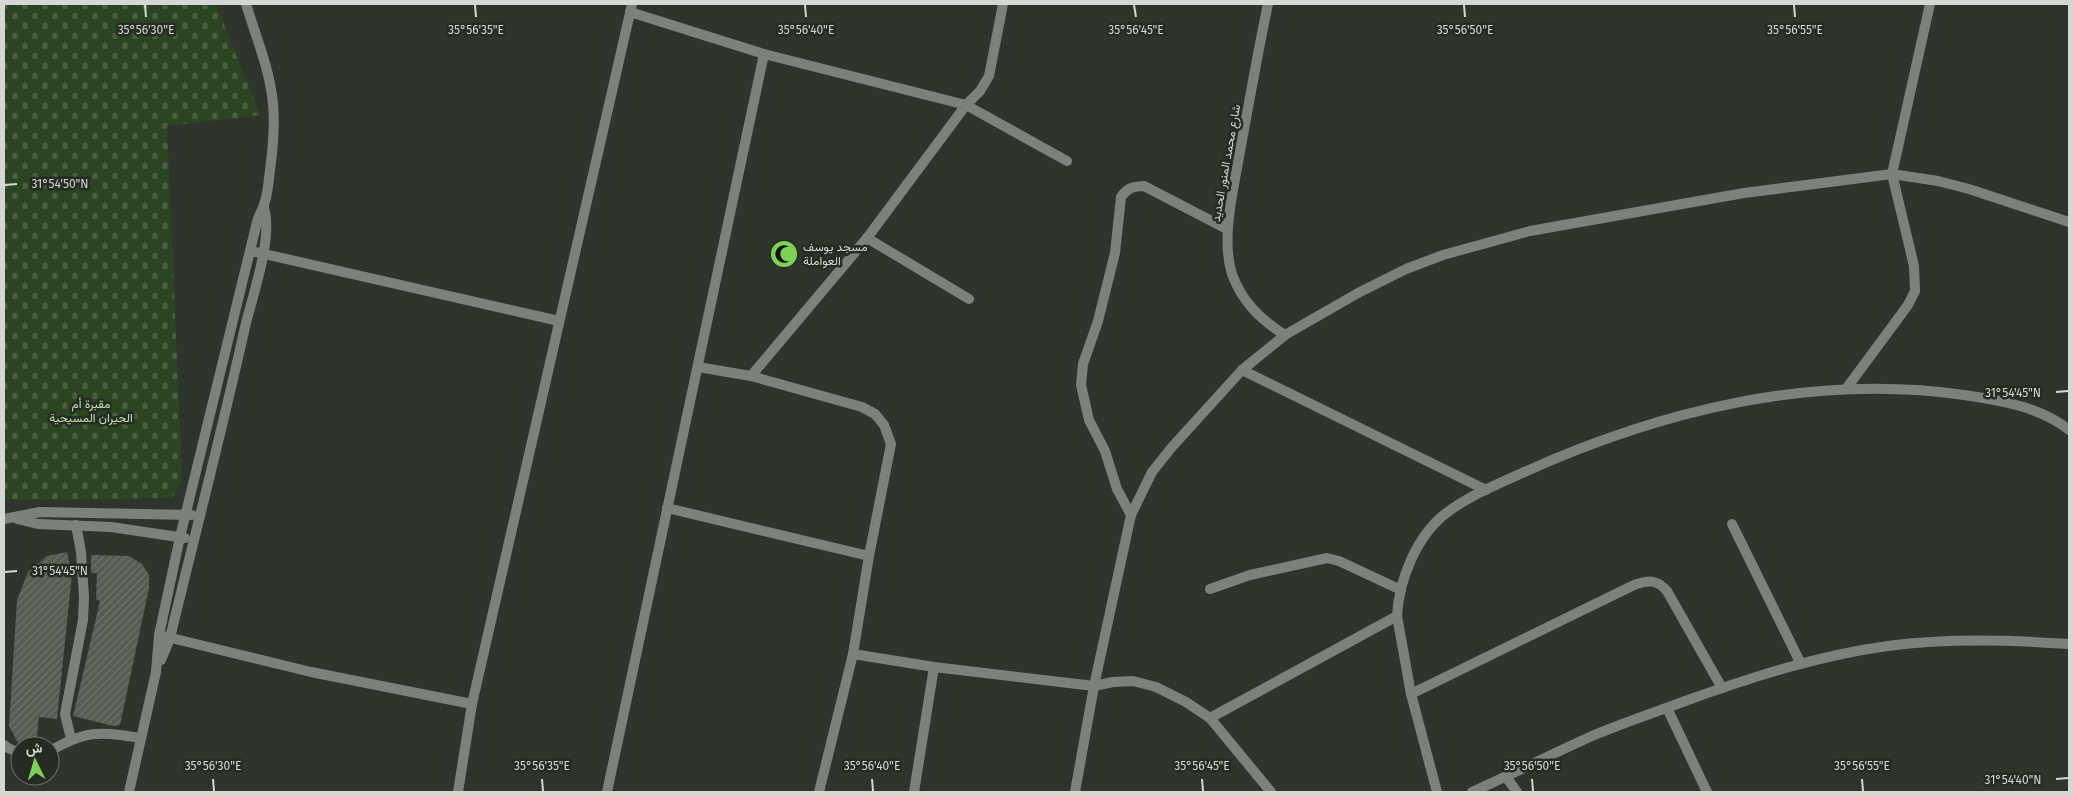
<svg xmlns="http://www.w3.org/2000/svg" width="2073" height="796" font-family="'Fira Sans',Vazirmatn,sans-serif">
  <style>
    .cemetery { fill: url(#cemetery-stones) }
    .building { fill: url(#building-hatch) }
    .lines { fill: none; stroke-linecap: round; stroke-linejoin: round }
    .service { stroke: #7d807c; stroke-width: 10 }
    .minor { stroke: #7d807c; stroke-width: 10 }
    .tertiary { stroke: #7d807c; stroke-width: 10 }
    .ticks { fill: none; stroke: #d4d7d3; stroke-width: 2 }
    .labels { text-anchor: middle; dominant-baseline: central; stroke-width: 5; stroke-linejoin: round; paint-order: stroke }
    .street-label { font-size: 12px; fill: #d4d7d3; stroke: #262b23 }
    .poi-label { font-size: 12px; fill: #d4d7d3; stroke: #262b23; text-anchor: start }
    .park-label { font-size: 12px; fill: #b8e7a4; stroke: #262b23 }
    .ticks-label { font-size: 12px; text-anchor: middle; fill: #d4d7d3; stroke: #262b23; stroke-width: 5; stroke-linejoin: round; paint-order: stroke }
  </style>
  <defs>
    <pattern id="cemetery-stones" width="16" height="16" patternUnits="userSpaceOnUse" patternTransform="scale(1.25)"><rect width="16" height="16" fill="#2c4521"/><path d="M2 7V4a2 2 0 0 1 4 0v3zM10 15v-3a2 2 0 0 1 4 0v3z" fill="#4a5f40"/></pattern>
    <pattern id="building-hatch" width="6" height="6" patternUnits="userSpaceOnUse" patternTransform="scale(1.25)"><rect width="6" height="6" fill="#565c54"/><path d="M-1 1l2-2M0 6l6-6M5 7l2-2" fill="none" stroke="#6d736c"/></pattern>
  </defs>
  <rect width="100%" height="100%" fill="#2f352d"/>
  <polygon class="cemetery" points="4,4 216,4 260,115 167,126 182,480 172,498 4,500"/>
  <g class="building">
    <polygon points="67,552 72,574 57,719 39,717 36,746 24,746 17,741 9,726 17,600 28,572 47,556"/>
    <polygon points="91,555 129,556 142,564 149,575 149,588 120,725 113,726 73,716 100,601 96,599 97,573 91,573"/>
  </g>
  <g class="lines">
    <polyline class="service" points="71,739 65,714 83,620 84,597 81,552 76,525"/>
    <g class="minor">
      <polyline points="630,12 764,54 966,105 1067,161"/>
      <polyline points="867,238 969,299"/>
      <polyline points="251,251 559,321"/>
      <polyline points="698,367 751,376 862,407 875,414 884,425 891,444 869,556 853,654 819,792"/>
      <polyline points="1242,370 1486,490"/>
      <polyline points="751,376 867,238 966,105 980,91 989,76 1003,4"/>
      <polyline points="1846,389 1908,305 1915,291 1914,266 1892,174 1930,4"/>
      <polyline points="667,508 869,556"/>
      <path d="M1131 515 1117 489 1105 451 1089 420 1081 385 1083 364 1098 321 1115 253 1121 197C1127 188 1134 186 1144 186L1227 229"/>
      <polyline points="1732,524 1801,664"/>
      <polyline points="1210,589 1250,575 1327,558 1339,561 1401,590"/>
      <polyline points="159,635 311,672 472,704"/>
      <polyline points="853,654 934,667 1094,686 1113,682 1133,681 1156,687 1186,702 1210,718 1271,792"/>
      <path d="M1411 694 1634 585C1648 580 1657 579 1667 591L1722 688"/>
      <polyline points="1667,708 1707,792"/>
      <polyline points="1210,718 1397,616"/>
      <polyline points="4,745 8,748 20,753"/>
      <path d="M50 751C88 729 99 732 141 738"/>
      <polyline points="1506,777 1517,792"/>
      <polyline points="458,792 472,704 632,4"/>
      <polyline points="607,792 764,54"/>
      <polyline points="914,792 934,667"/>
      <polyline points="1075,792 1094,686 1131,515 1152,472 1172,447 1242,370 1285,335"/>
      <path d="M1437 792 1411 694 1397 616C1399 580 1416 537 1445 514 1467 497 1495 485 1520 474 1658 411 1812 373 1964 395 1999 400 2041 407 2069 430"/>
      <path d="M1472 792C1512 774 1552 754 1592 736 1623 723 1656 712 1688 700 1752 677 1820 655 1888 646 1948 638 2009 640 2069 644"/>
    </g>
    <g class="tertiary">
      <path d="M1268 4C1258 51 1250 98 1241 146 1235 183 1220 238 1232 274 1242 302 1261 320 1285 335L1358 293 1406 269 1443 255 1530 231 1744 193 1892 174 1938 181 1969 189 2069 222"/>
      <polyline points="4,519 40,512 192,515"/>
      <polyline points="17,519 38,524 111,527 185,538"/>
      <path d="M161 660 170 638C195 534 222 431 245 327 253 294 273 238 264 208"/>
      <path d="M129 792 156 672 159 635 180 537 258 218C267 203 268 187 270 170 273 148 275 126 273 104 270 70 256 37 246 4"/>
    </g>
  </g>
  <path class="ticks" d="M145 5 146 17M475 5 476 17M805 5 806 17M1134 5 1136 17M1464 5 1465 17M1794 5 1795 17M5 185 17 184M2056 392 2068 391M5 572 17 571M213 779 214 791M542 779 543 791M872 779 873 791M1202 779 1203 791M1532 779 1533 791M1862 779 1863 791M2056 779 2068 778"/>
  <defs>
    <symbol id="mosque-disc" viewBox="-11 -11 22 22"><circle r="9.5" fill="#7dd154" stroke="#262b23"/><path d="M3.5-4.9A6 6 0 1 0 3.5 4.9A5 5 0 1 1 3.5-4.9Z" fill="#111"/></symbol>
  </defs>
  <g fill-rule="evenodd">
    <use href="#mosque-disc" x="768" y="238" width="32" height="32"/>
  </g>
  <g class="labels">
    <g class="street-label">
      <text transform="translate(1226 163) rotate(-80)">شارع محمد المنور الحديد</text>
    </g>
    <g class="poi-label">
      <text x="803" y="247">مسجد يوسف<tspan x="803" dy="14">العواملة</tspan></text>
    </g>
    <g class="park-label">
      <text x="91" y="404">مقبرة أم<tspan x="91" dy="14">الحيران المسيحية</tspan></text>
    </g>
  </g>
  <g class="ticks-label">
    <text x="146" y="34">35°56'30"E</text>
    <text x="476" y="34">35°56'35"E</text>
    <text x="806" y="34">35°56'40"E</text>
    <text x="1136" y="34">35°56'45"E</text>
    <text x="1465" y="34">35°56'50"E</text>
    <text x="1795" y="34">35°56'55"E</text>
    <text x="60" y="188">31°54'50"N</text>
    <text x="2013" y="397">31°54'45"N</text>
    <text x="60" y="575">31°54'45"N</text>
    <text x="213" y="770">35°56'30"E</text>
    <text x="542" y="770">35°56'35"E</text>
    <text x="872" y="770">35°56'40"E</text>
    <text x="1202" y="770">35°56'45"E</text>
    <text x="1532" y="770">35°56'50"E</text>
    <text x="1862" y="770">35°56'55"E</text>
    <text x="2013" y="784">31°54'40"N</text>
  </g>
  <rect width="2073" height="796" fill="none" stroke="#d4d7d3" stroke-width="10"/>
  <g transform="translate(35 761) rotate(355)"><circle r="24" fill="#262b23" stroke="#6c7069"/>
  <path d="M0-4L9 19L0 12L-9 19Z" fill="#7dd154"/>
  <text y="-8" font-size="14" font-weight="bold" text-anchor="middle" fill="#d4d7d3">ش</text>
  </g>
</svg>
